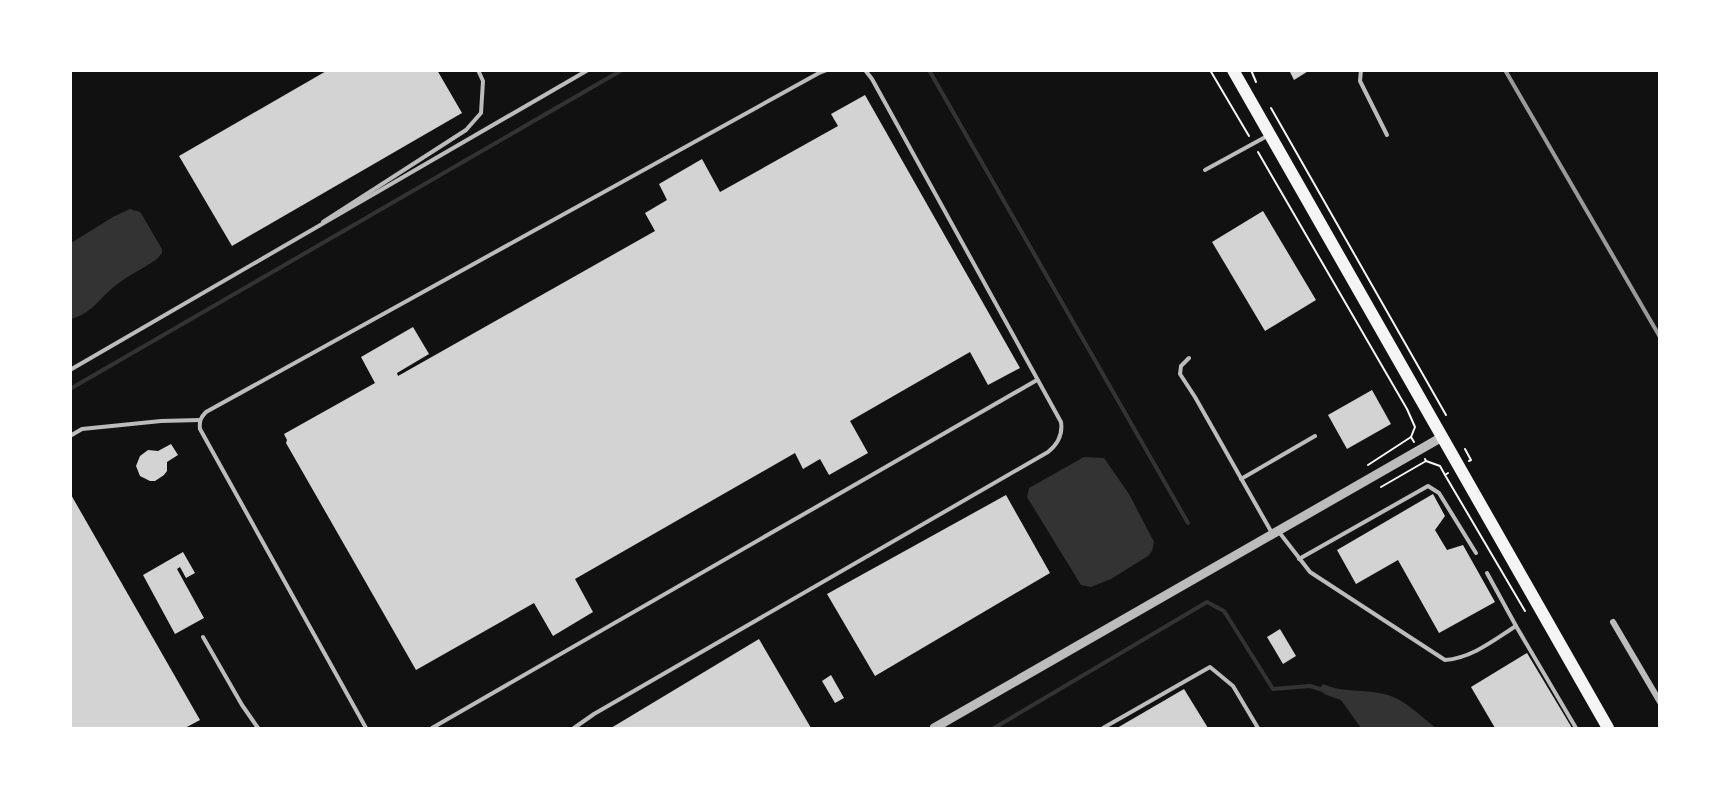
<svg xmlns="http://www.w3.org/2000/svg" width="1730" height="799" font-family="Manrope,sans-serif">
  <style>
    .water { fill: #333 }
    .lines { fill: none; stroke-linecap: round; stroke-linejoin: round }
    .stream { stroke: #333; stroke-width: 4 }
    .building { fill: #d3d3d3 }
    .path { stroke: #f5f5f5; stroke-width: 2 }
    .service { stroke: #bcbcbc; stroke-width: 4 }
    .minor { stroke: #bcbcbc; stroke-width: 6 }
    .tertiary { stroke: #bcbcbc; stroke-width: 9 }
    .trunk { stroke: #f5f5f5; stroke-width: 12 }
    .rail { stroke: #9a9a9a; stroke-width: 4 }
  </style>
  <rect width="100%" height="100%" fill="#111"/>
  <g class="water">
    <path d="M130 209 140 212 142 215 162 249V253L157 259C144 268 129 275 116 285 99 298 93 313 71 319V327V243L113 217Z"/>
    <polygon points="1084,457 1104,458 1129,494 1154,542 1152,551 1148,556 1111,579 1091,587 1081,585 1027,497 1029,488"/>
    <path d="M1323 684C1342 693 1364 689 1384 694 1404 698 1421 717 1436 728H1361L1341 700 1324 694 1320 688Z"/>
  </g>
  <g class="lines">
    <g class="stream">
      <polyline points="929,70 1188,523"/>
      <polyline points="70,389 622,70"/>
      <polyline points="994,728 1207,602 1224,611 1273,689 1310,686 1323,690"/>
    </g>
  </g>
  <g class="building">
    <polygon points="328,70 437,70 462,113 232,246 179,156"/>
    <polygon points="1289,70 1310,70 1294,80"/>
    <polygon points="865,95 1020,368 988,385 970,352 850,421 868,453 829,475 820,459 803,469 795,453 575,579 593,612 553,636 534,603 416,670 286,443 287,440 284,434 375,383 361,357 413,327 429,354 397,373 398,376 655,231 645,213 667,200 659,184 702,159 720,192 838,126 831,114"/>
    <polygon points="1263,211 1316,300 1265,331 1212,242"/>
    <polygon points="1372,390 1391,424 1347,449 1328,415"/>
    <polygon points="171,444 178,455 167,462 167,471 164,475 155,481 150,481 140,476 136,466 140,456 148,450 158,451"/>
    <polygon points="70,493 200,720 185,728 70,728"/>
    <polygon points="1433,494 1445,516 1435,530 1447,550 1463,545 1495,602 1439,633 1398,560 1356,584 1337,550"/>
    <polygon points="1006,495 1050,573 875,676 827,594"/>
    <polygon points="183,552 195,573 186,578 180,567 177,569 204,618 175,634 143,575"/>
    <polygon points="1280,629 1296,656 1283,664 1267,637"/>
    <polygon points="759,639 811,728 611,728"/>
    <polygon points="1527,653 1572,728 1495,728 1471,687"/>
    <polygon points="831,675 844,698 835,703 822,681"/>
    <polygon points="1184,689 1208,728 1117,728"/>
  </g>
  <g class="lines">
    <g class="path">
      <polyline points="1210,70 1249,136"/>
      <polyline points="1251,70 1256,82"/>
      <polyline points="1271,108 1446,415"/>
      <polyline points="1258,152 1407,409 1415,427 1411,437 1414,442"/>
      <polyline points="1465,449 1471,460 1469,461"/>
      <polyline points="1425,459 1426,461 1440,466 1445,475"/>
      <polyline points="1368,465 1411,437"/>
      <polyline points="1448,473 1445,475 1525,611"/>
      <polyline points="1381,487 1426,461"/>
    </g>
    <g class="service">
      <polyline points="1361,70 1360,81 1387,135"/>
      <polyline points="1205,170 1269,135"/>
      <polyline points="323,222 466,130 481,113 483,81 478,70"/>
      <polyline points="1189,358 1181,366 1180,374 1195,397 1272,533"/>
      <polyline points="70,370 588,70"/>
      <polyline points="70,436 82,429 161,421 200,420"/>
      <polyline points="1241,479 1315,436"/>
      <path d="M1279 532 1310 572 1445 660C1472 658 1494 640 1516 626"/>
      <polyline points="1299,559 1428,486 1439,493 1476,553"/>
      <polyline points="1487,573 1516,626 1576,728"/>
      <polyline points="203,637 242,705 258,728"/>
      <path d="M366 728 200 429C199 421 201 417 206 412L819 73 827 70"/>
      <polyline points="432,728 1037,380"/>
      <path d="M574 728 594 714 1048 452C1058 444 1063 435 1061 422L872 79 865 70"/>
      <polyline points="1103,728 1210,667 1233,686 1258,728"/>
    </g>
    <polyline class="minor" points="1613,622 1660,702"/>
    <polyline class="tertiary" points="934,728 1442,437"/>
    <polyline class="trunk" points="1233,70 1608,728"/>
    <polyline class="rail" points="1505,70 1660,337"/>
  </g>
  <rect width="1730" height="799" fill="none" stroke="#ffffff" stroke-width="144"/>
</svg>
